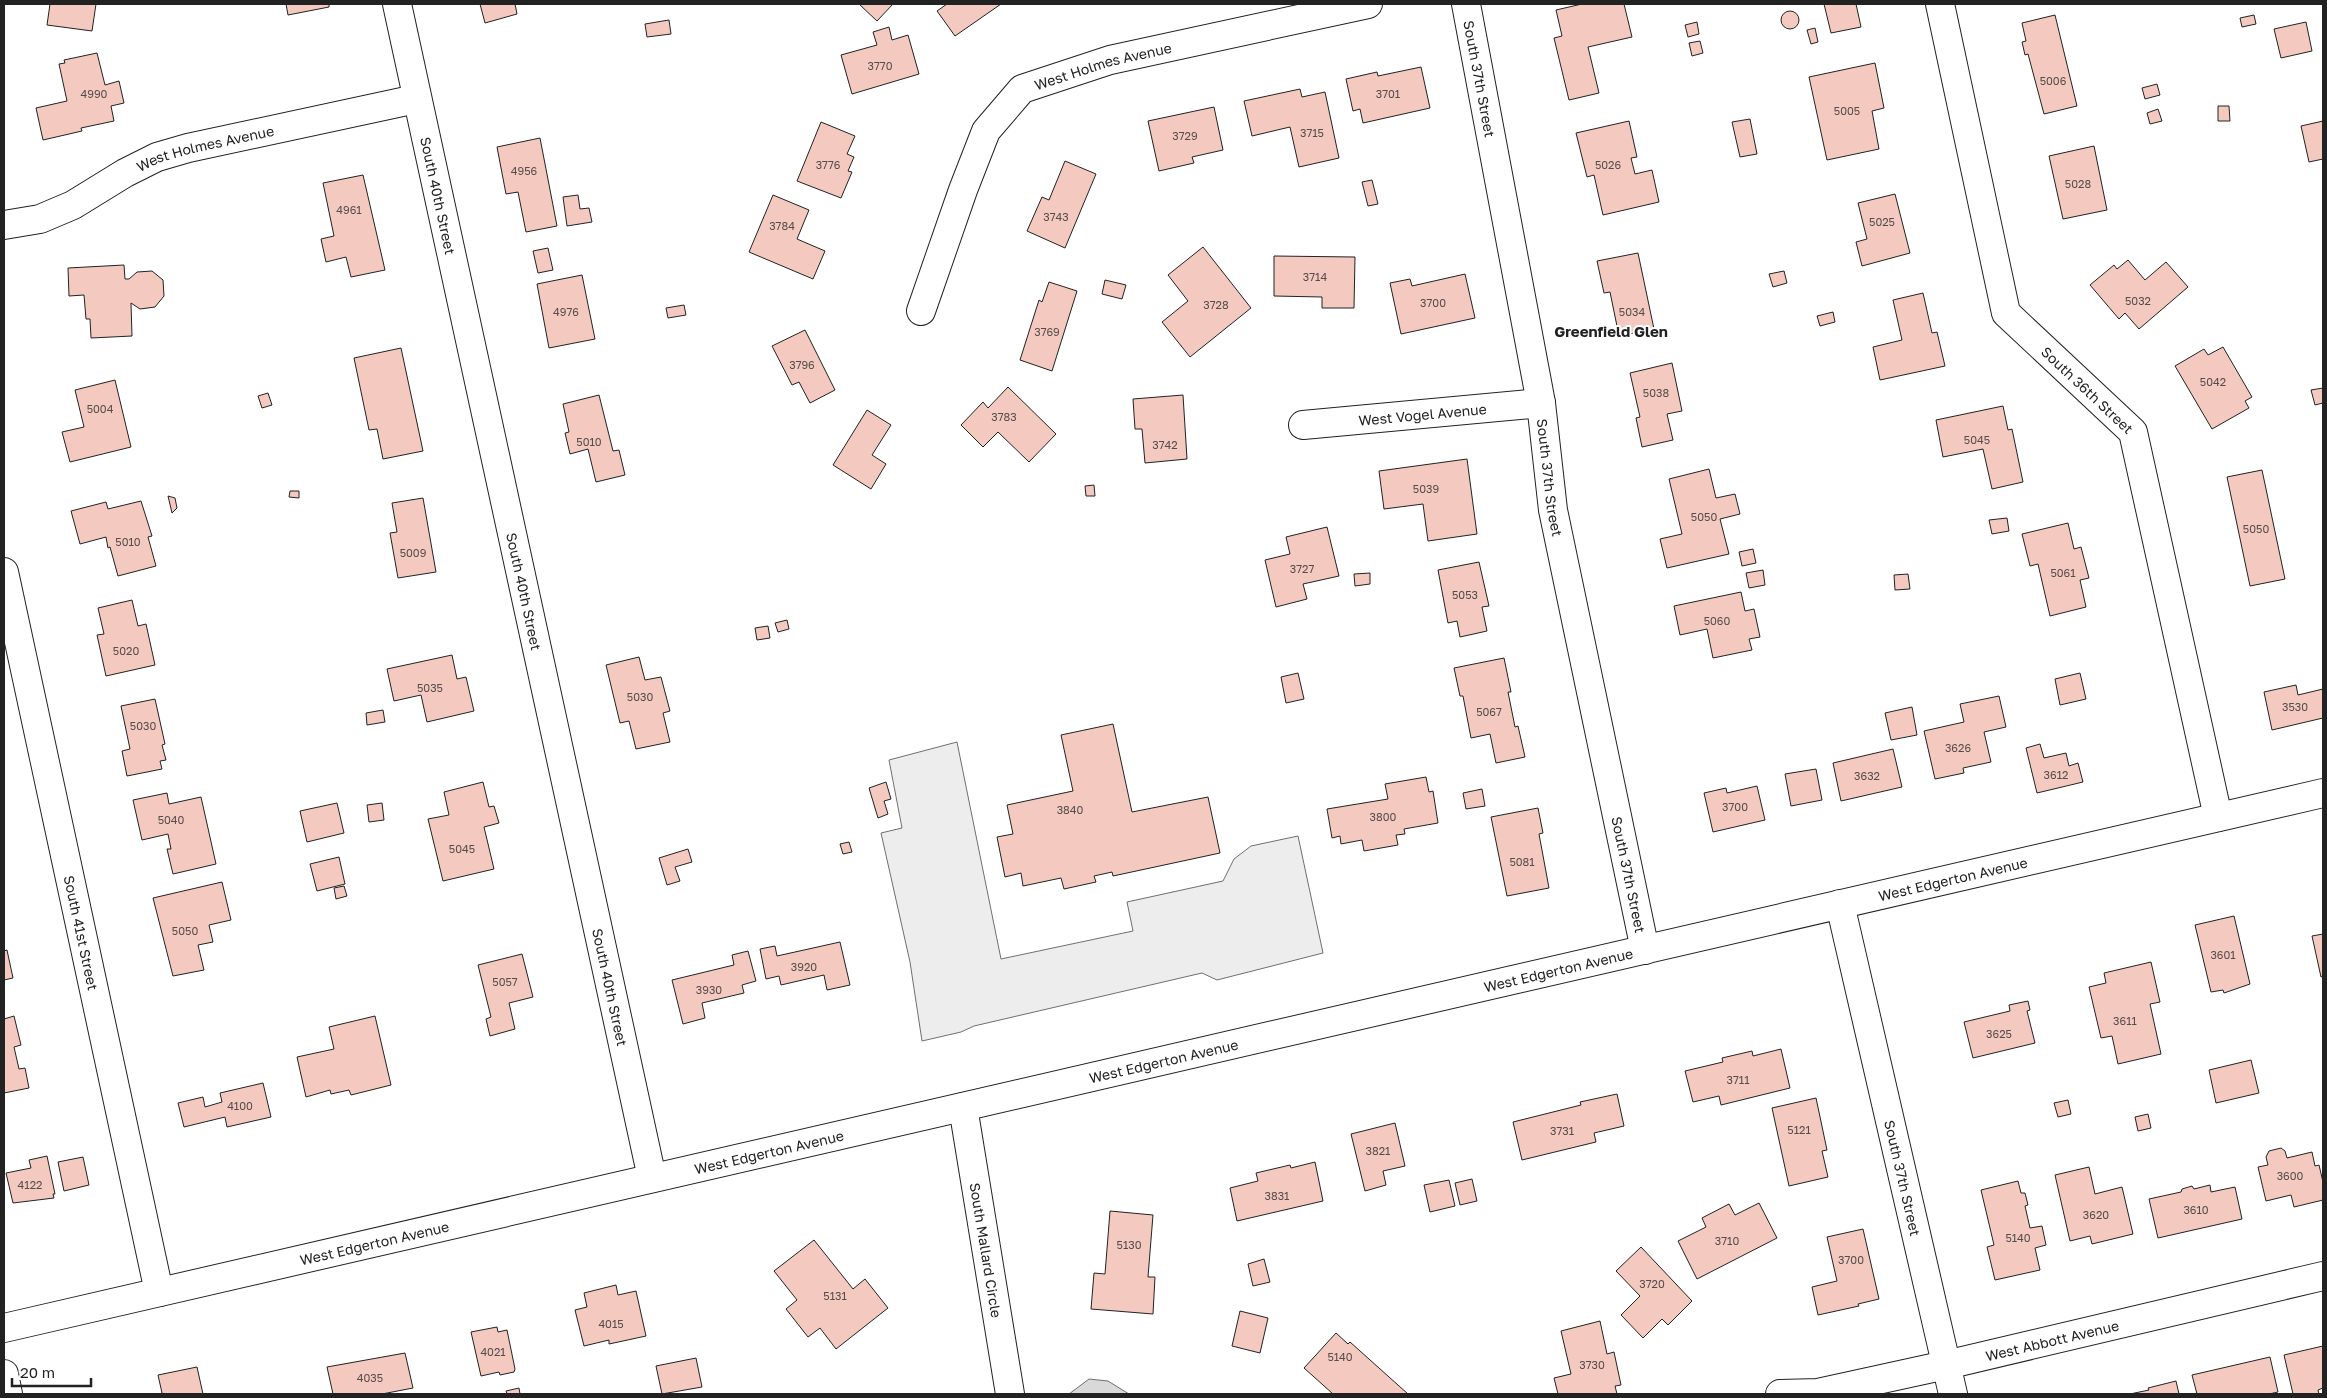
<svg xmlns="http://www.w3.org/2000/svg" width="2327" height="1398" font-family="'Golos Text',sans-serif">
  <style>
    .parking { fill: #ededed; stroke: #6f6f6f }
    .water { fill: #d9d9d9; stroke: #6f6f6f }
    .building { fill: #f3c9c0; stroke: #222 }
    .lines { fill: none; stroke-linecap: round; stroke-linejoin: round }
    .minor-casing { stroke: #222; stroke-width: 30 }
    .minor { stroke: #fff; stroke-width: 28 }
    .labels { text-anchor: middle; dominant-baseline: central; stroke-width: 4; stroke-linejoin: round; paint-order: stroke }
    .number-label { font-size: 11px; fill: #564c4a }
    .street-label { font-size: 14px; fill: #222; stroke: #fff }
    .neighbourhood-label { font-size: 15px; font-weight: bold; fill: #222; stroke: #fff }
  </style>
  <rect width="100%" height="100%" fill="#fff"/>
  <polygon class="parking" points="957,742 1001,959 1133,931 1127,902 1223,881 1234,859 1251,846 1298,836 1323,953 1217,980 1202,973 974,1026 961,1032 922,1041 910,962 881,833 902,828 889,760"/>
  <polygon class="water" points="1089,1379 1108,1381 1129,1394 1069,1394"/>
  <g class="building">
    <polygon points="50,4 96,4 92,31 47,25"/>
    <polygon points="286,4 329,4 329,7 288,15"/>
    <polygon points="480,4 515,4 517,14 485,23"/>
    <polygon points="859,4 893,4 877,21"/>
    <polygon points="947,4 1001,4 955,36 937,11"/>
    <polygon points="1582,4 1624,4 1632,37 1588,47 1599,93 1569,100 1554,38 1562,36 1556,10"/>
    <polygon points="1824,4 1856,4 1861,27 1831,33"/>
    <circle cx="1790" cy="20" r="9"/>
    <polygon points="2055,15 2077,106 2044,114 2028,54 2025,55 2022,42 2026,41 2022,23"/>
    <polygon points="2254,15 2256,24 2242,27 2240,18"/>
    <polygon points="669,20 671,34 647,37 645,24"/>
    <polygon points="1697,22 1699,34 1688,37 1685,25"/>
    <polygon points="2306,22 2312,51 2281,58 2274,29"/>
    <polygon points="889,27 892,40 908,35 919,74 852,94 841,55 877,45 873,32"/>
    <polygon points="1815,28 1818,42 1811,44 1807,30"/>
    <polygon points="1700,41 1703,53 1692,56 1689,43"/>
    <polygon points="97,53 105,85 119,81 124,103 111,106 114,121 81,128 82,131 43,140 36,108 67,101 59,64 65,63 64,60"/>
    <polygon points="1875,63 1884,108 1872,111 1879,149 1827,160 1809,77"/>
    <polygon points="1421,67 1430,108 1363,123 1360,109 1353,111 1346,79 1377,72 1378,76"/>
    <polygon points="2157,84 2160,95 2145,99 2142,88"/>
    <polygon points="1300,89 1302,97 1325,92 1339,158 1299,167 1290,127 1252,136 1244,101"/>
    <polygon points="2218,106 2229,106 2230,121 2218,121"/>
    <polygon points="1214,107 1223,150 1192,157 1194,163 1159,171 1148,121"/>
    <polygon points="2158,109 2162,121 2150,124 2147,113"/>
    <polygon points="1750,119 1757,154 1740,157 1732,122"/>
    <polygon points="1629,121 1637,157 1631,158 1635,174 1652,170 1659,202 1603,215 1594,175 1587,177 1576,133"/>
    <polygon points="2323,121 2323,159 2309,162 2301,126"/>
    <polygon points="821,122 855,136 847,154 854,157 848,171 852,172 841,198 797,181"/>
    <polygon points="540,138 557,226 526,232 518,192 506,194 497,147"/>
    <polygon points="2094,146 2107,210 2063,219 2049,156"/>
    <polygon points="1065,161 1096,174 1065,248 1027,231 1042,197 1049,200"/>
    <polygon points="363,175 385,270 351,277 346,257 326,262 321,239 334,236 323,183"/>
    <polygon points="1372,180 1378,204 1368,206 1362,182"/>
    <polygon points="1895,194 1910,253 1862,266 1856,242 1867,239 1858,203"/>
    <polygon points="578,195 580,209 589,208 592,222 567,226 563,197"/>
    <polygon points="773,195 809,210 797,239 825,251 813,279 749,252"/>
    <polygon points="1203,247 1251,308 1190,357 1162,322 1188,301 1168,275"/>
    <polygon points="548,248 553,270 538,273 533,251"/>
    <polygon points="1638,253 1654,329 1619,336 1610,292 1604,293 1597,261"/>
    <polygon points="1274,256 1355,257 1354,308 1322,308 1322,297 1274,296"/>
    <polygon points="2128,260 2145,280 2166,262 2188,287 2139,329 2125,313 2119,319 2090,285 2114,265 2117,269"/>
    <polygon points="124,265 125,279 129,279 137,272 152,271 163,280 164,296 155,307 140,309 131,303 132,336 91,338 90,319 86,319 84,295 69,296 68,268"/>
    <polygon points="1784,271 1787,283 1773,287 1769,274"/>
    <polygon points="1465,274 1475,318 1401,334 1390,283 1410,279 1412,286"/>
    <polygon points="582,275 595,339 549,348 537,284"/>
    <polygon points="1105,280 1126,285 1122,299 1102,294"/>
    <polygon points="1049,282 1077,291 1052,371 1020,360 1039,300 1042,302"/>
    <polygon points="1923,293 1932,333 1937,332 1945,366 1880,380 1873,347 1902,340 1893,300"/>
    <polygon points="684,305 686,315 668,318 666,308"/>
    <polygon points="1833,312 1835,322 1820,326 1817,316"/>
    <polygon points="805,330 835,390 810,403 799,382 792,385 772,346"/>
    <polygon points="2223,347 2252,397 2245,401 2249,408 2212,429 2175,366 2204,349 2208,355"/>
    <polygon points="401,348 423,451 383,459 377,429 369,430 354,358"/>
    <polygon points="1672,363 1682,411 1667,414 1673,440 1642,447 1636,418 1640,417 1630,373"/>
    <polygon points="115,380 131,447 70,462 62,432 84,427 75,390"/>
    <polygon points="1008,387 1056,434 1029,462 998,432 983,447 961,425 983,402 988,408"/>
    <polygon points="2323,388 2323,403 2315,405 2311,390"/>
    <polygon points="268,393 272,405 262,408 258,396"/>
    <polygon points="599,395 613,451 619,450 625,475 596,482 588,449 570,454 565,433 569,432 563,404"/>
    <polygon points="1183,395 1187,459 1145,463 1142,429 1135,429 1133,399"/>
    <polygon points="2003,406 2008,430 2012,429 2023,482 1992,489 1983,449 1943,457 1936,420"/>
    <polygon points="867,410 891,425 872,455 886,464 871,489 833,465"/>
    <polygon points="1467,459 1477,534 1428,541 1423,504 1384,509 1379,471"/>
    <polygon points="1709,469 1716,498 1735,494 1740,514 1720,519 1729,554 1667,568 1660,539 1682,534 1669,479"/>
    <polygon points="2262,470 2285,579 2250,586 2227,477"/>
    <polygon points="1094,485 1095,496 1086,496 1085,486"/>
    <polygon points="290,491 299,491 299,498 289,497"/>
    <polygon points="168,496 175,498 177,508 172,513"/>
    <polygon points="423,498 436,572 398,578 390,533 397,532 392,503"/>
    <polygon points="141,501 152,536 148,537 156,566 118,576 110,547 108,548 106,537 80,544 71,511 106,502 108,509"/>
    <polygon points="2007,518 2009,531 1992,534 1989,520"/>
    <polygon points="2068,523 2074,549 2081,547 2089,578 2080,580 2086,607 2050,616 2038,564 2030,566 2022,534"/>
    <polygon points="1327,527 1339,576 1303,584 1307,599 1276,607 1265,560 1290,554 1286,537"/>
    <polygon points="1753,549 1756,563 1742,566 1739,552"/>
    <polygon points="1479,562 1489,606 1482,607 1487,631 1460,637 1457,621 1448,623 1438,570"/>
    <polygon points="1763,570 1765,585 1749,588 1746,573"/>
    <polygon points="1370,573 1370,584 1355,586 1354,574"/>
    <polygon points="1908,574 1910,589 1895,590 1894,575"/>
    <polygon points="1741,592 1745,611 1754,609 1760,637 1749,639 1752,650 1713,658 1707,629 1680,635 1674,606"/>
    <polygon points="132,600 138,626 146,624 155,665 106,676 97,635 104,634 98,608"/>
    <polygon points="787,620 789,629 778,632 775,623"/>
    <polygon points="768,626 770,638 757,640 755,628"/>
    <polygon points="452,655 457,679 466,677 474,711 427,722 421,695 394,701 387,669"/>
    <polygon points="639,657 645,680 661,677 670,711 663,713 670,742 636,749 629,721 620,723 606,665"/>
    <polygon points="1504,658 1511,692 1508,692 1515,727 1518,726 1525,757 1496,763 1490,734 1471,738 1463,696 1460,696 1454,668"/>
    <polygon points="1298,673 1304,699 1286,703 1281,677"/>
    <polygon points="2080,673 2086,699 2060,705 2055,679"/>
    <polygon points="2296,685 2298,695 2323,689 2323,718 2272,730 2264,692"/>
    <polygon points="1999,696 2006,727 1984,732 1991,762 1963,768 1964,773 1935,779 1924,731 1964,722 1960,704"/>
    <polygon points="155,699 165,744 162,745 166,760 160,761 162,769 127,776 122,751 130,749 121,706"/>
    <polygon points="1912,707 1917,735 1891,740 1885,713"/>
    <polygon points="383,710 385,722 367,725 366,713"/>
    <polygon points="1113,724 1132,812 1208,797 1220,853 1113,876 1112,872 1094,876 1096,882 1064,889 1061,878 1023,886 1021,873 1005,877 997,837 1013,834 1007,805 1073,791 1061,735"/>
    <polygon points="2040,744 2044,758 2066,753 2069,766 2078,763 2083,782 2037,793 2026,748"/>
    <polygon points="1893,749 1902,787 1841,801 1833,763"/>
    <polygon points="1816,769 1822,800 1791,806 1785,774"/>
    <polygon points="1426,777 1429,792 1433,791 1438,823 1404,829 1405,834 1396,835 1398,845 1364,851 1362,840 1341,844 1340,836 1332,838 1327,809 1388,799 1385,784"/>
    <polygon points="483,782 489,807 494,806 499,823 484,827 494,869 443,881 428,819 449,815 444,792"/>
    <polygon points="886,782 891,799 884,801 888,814 878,818 869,788"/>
    <polygon points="1757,786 1765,820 1713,832 1704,793 1726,788 1727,793"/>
    <polygon points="1482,789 1485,806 1466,809 1463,793"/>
    <polygon points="167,793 169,804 201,797 216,864 173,874 167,849 171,849 168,834 142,840 133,800"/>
    <polygon points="337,803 344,833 307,842 300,811"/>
    <polygon points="382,803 384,820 369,822 367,805"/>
    <polygon points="1538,808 1543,833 1539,834 1549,888 1507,896 1491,817"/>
    <polygon points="849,842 852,852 843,854 840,844"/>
    <polygon points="688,849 692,862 675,867 680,881 667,885 659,858"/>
    <polygon points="339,857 345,884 317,891 310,864"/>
    <polygon points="222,882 231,920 209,925 213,942 198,945 204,970 173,976 153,898"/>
    <polygon points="344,886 347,896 336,899 334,888"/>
    <polygon points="2234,916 2250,984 2224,993 2223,990 2211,992 2195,925"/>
    <polygon points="2323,934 2323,976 2321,977 2312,936"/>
    <polygon points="840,942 850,985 827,990 824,975 781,985 779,976 766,979 760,949 775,946 777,956"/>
    <polygon points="7,950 13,978 4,980 4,951"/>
    <polygon points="748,951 756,981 742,985 744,993 702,1003 705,1018 683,1024 672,980 734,965 732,955"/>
    <polygon points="522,954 533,997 509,1003 515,1029 490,1036 486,1019 491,1017 478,965"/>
    <polygon points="2151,962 2160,1002 2150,1004 2161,1054 2118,1064 2112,1036 2101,1038 2089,987 2106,983 2104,973"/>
    <polygon points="2028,1001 2030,1010 2027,1011 2035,1043 1973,1058 1964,1022 2010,1011 2009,1005"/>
    <polygon points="14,1016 21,1045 14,1047 19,1069 25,1068 29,1088 4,1093 4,1019"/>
    <polygon points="375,1016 391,1085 351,1095 349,1090 331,1094 330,1090 306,1097 297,1057 334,1049 329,1027"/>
    <polygon points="1781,1049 1790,1088 1721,1105 1719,1096 1693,1102 1685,1071 1723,1062 1722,1058 1752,1051 1753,1056"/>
    <polygon points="2251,1060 2259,1093 2216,1103 2209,1070"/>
    <polygon points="263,1083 271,1117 227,1127 225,1117 184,1127 178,1103 203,1097 205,1107 222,1102 220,1093"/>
    <polygon points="1617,1094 1624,1126 1594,1133 1596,1142 1522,1160 1513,1122 1581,1105 1580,1102"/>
    <polygon points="1816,1098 1827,1150 1822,1151 1828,1177 1789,1186 1772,1108"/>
    <polygon points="2068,1100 2071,1114 2058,1117 2054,1103"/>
    <polygon points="2148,1114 2151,1128 2138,1131 2135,1117"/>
    <polygon points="1395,1123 1405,1166 1383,1171 1386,1185 1365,1191 1351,1134"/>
    <polygon points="2281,1148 2285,1151 2287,1158 2312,1152 2315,1166 2319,1165 2323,1182 2323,1200 2294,1207 2291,1195 2266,1201 2258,1167 2268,1165 2266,1157 2269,1151"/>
    <polygon points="47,1156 55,1194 53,1194 54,1198 13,1203 6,1173 31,1168 29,1160"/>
    <polygon points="83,1157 89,1185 64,1191 58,1162"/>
    <polygon points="1315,1162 1323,1201 1237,1221 1230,1188 1258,1181 1256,1173 1290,1165 1291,1168"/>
    <polygon points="2089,1167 2095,1194 2122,1187 2133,1234 2092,1244 2090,1236 2070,1241 2055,1175"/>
    <polygon points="1472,1179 1477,1201 1460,1205 1455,1183"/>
    <polygon points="1449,1180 1455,1206 1430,1212 1424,1185"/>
    <polygon points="2018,1181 2021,1193 2025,1193 2028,1205 2025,1206 2030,1228 2042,1226 2046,1245 2035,1248 2040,1270 1995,1280 1987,1247 1994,1245 1981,1190"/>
    <polygon points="2210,1185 2211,1192 2235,1187 2242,1219 2158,1238 2149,1199 2181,1192 2182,1189 2192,1186 2194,1189"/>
    <polygon points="1759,1203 1777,1238 1697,1279 1678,1241 1706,1227 1702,1218 1729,1204 1735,1215"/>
    <polygon points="1110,1211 1153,1215 1148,1277 1155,1277 1153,1314 1091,1309 1094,1273 1105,1274"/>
    <polygon points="1863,1229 1879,1299 1858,1304 1859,1306 1818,1315 1812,1287 1837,1281 1827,1237"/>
    <polygon points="814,1240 853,1289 865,1279 888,1308 836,1349 820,1328 808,1337 786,1309 797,1300 774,1271"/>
    <polygon points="1641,1247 1692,1301 1668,1325 1662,1319 1643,1338 1621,1315 1640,1296 1616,1271"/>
    <polygon points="1264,1259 1270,1282 1253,1286 1248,1264"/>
    <polygon points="616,1285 618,1295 636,1291 646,1336 609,1344 609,1340 584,1346 575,1310 587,1307 584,1293"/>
    <polygon points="1240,1311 1268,1318 1260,1353 1232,1346"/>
    <polygon points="1600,1321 1607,1354 1614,1352 1621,1385 1615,1386 1617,1394 1558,1394 1554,1378 1571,1374 1561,1331"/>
    <polygon points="497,1327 498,1332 507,1330 515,1369 514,1372 500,1375 499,1372 481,1376 471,1332"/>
    <polygon points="1336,1333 1348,1344 1350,1342 1408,1394 1333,1394 1304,1368"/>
    <polygon points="2323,1346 2323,1388 2318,1390 2319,1394 2293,1394 2284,1355"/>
    <polygon points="405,1353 413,1388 382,1394 333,1394 327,1367"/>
    <polygon points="2270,1357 2278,1392 2269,1394 2197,1394 2192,1375"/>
    <polygon points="696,1358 702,1387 662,1394 656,1366"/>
    <polygon points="197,1367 203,1394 160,1394 162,1393 158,1375"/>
    <polygon points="2176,1381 2179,1394 2130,1394 2149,1390 2148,1388"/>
    <polygon points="519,1388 520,1394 507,1394 506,1391"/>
  </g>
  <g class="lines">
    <defs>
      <g id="minor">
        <path id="s1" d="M397 4 652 1178"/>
        <path id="s2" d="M1466 4 1541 403 1553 510 1645 950"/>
        <path id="s3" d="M1940 4 2006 313 2133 432 2218 817"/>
        <path id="s4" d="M4 225 40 219 73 205 125 173 157 157 188 148 416 99"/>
        <path id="s5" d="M921 311 963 190 986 131 1022 89 1110 60 1368 4"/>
        <path id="s6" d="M1303 425 1541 403"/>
        <path id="s7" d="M4 572 159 1292"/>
        <path id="s8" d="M1840 904 1953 1394"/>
        <path id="s9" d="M963 1107 1010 1394"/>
        <path id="s10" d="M4 1328 2323 793"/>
        <polyline points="4,1374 8,1394"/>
        <path id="s11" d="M1780 1394 1818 1393 1946 1365 2323 1276"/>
      </g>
    </defs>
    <use href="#minor" class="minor-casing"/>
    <use href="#minor" class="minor"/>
  </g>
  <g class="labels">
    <g class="number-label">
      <text x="880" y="65">3770</text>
      <text x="2053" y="80">5006</text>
      <text x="94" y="93">4990</text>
      <text x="1388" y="93">3701</text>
      <text x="1847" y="110">5005</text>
      <text x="1312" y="132">3715</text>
      <text x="1185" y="135">3729</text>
      <text x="828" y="164">3776</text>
      <text x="1608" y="164">5026</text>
      <text x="524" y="170">4956</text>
      <text x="2078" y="183">5028</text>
      <text x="349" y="209">4961</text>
      <text x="1056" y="216">3743</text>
      <text x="1882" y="221">5025</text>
      <text x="782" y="225">3784</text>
      <text x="1315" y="276">3714</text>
      <text x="2138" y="300">5032</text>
      <text x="1433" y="302">3700</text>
      <text x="1216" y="304">3728</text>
      <text x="566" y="311">4976</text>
      <text x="1632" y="311">5034</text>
      <text x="1047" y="331">3769</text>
      <text x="802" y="364">3796</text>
      <text x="2213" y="381">5042</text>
      <text x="1656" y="392">5038</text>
      <text x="100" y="408">5004</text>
      <text x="1004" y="416">3783</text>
      <text x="1977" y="439">5045</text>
      <text x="589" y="441">5010</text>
      <text x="1165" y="444">3742</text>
      <text x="1426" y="488">5039</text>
      <text x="1704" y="516">5050</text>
      <text x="2256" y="528">5050</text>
      <text x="128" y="541">5010</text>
      <text x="413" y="552">5009</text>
      <text x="1302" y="568">3727</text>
      <text x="2063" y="572">5061</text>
      <text x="1465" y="594">5053</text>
      <text x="1717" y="620">5060</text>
      <text x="126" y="650">5020</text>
      <text x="430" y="687">5035</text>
      <text x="640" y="696">5030</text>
      <text x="2295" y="706">3530</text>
      <text x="1489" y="711">5067</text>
      <text x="143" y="725">5030</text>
      <text x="1958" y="747">3626</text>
      <text x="2056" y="774">3612</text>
      <text x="1867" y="775">3632</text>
      <text x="1735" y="806">3700</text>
      <text x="1070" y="809">3840</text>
      <text x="1383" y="816">3800</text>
      <text x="171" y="819">5040</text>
      <text x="462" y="848">5045</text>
      <text x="1522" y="861">5081</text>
      <text x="185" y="930">5050</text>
      <text x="2223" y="954">3601</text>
      <text x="804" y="966">3920</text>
      <text x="505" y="981">5057</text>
      <text x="709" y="989">3930</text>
      <text x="2125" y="1020">3611</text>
      <text x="1999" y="1033">3625</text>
      <text x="1738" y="1079">3711</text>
      <text x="240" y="1105">4100</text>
      <text x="1799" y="1129">5121</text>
      <text x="1562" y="1130">3731</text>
      <text x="1378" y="1150">3821</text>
      <text x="2290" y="1175">3600</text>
      <text x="30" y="1184">4122</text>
      <text x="1277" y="1195">3831</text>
      <text x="2196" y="1209">3610</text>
      <text x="2096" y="1214">3620</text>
      <text x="2018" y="1237">5140</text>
      <text x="1727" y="1240">3710</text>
      <text x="1129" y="1244">5130</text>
      <text x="1851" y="1259">3700</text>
      <text x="1652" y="1283">3720</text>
      <text x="835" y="1295">5131</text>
      <text x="611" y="1323">4015</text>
      <text x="493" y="1351">4021</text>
      <text x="1340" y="1356">5140</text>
      <text x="1592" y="1364">3730</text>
      <text x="370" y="1377">4035</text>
    </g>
    <g class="street-label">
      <text stroke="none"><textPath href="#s5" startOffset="331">West Holmes Avenue</textPath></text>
      <text stroke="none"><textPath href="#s2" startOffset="76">South 37th Street</textPath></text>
      <text stroke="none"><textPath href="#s4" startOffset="218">West Holmes Avenue</textPath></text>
      <text stroke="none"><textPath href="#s1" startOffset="196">South 40th Street</textPath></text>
      <text stroke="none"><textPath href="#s3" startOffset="428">South 36th Street</textPath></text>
      <text stroke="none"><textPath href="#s6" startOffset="120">West Vogel Avenue</textPath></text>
      <text stroke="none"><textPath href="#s2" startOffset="481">South 37th Street</textPath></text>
      <text stroke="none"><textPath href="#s1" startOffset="601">South 40th Street</textPath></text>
      <text stroke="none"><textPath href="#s2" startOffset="886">South 37th Street</textPath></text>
      <text stroke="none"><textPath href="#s10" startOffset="2000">West Edgerton Avenue</textPath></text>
      <text stroke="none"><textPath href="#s7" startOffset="369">South 41st Street</textPath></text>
      <text stroke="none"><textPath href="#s10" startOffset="1595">West Edgerton Avenue</textPath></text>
      <text stroke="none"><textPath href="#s1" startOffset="1006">South 40th Street</textPath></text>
      <text stroke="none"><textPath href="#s10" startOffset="1190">West Edgerton Avenue</textPath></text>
      <text stroke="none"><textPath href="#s10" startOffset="785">West Edgerton Avenue</textPath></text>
      <text stroke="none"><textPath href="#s8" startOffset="281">South 37th Street</textPath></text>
      <text stroke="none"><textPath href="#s10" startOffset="380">West Edgerton Avenue</textPath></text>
      <text stroke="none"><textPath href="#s9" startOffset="145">South Mallard Circle</textPath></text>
      <text stroke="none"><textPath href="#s11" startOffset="278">West Abbott Avenue</textPath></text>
    </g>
    <g class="neighbourhood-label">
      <text x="1611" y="331">Greenfield Glen</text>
    </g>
  </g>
  <rect width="2327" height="1398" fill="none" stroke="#222222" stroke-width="10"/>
  <path d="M12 1378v8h79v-8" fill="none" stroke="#222222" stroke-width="2.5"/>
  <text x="20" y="1378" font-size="15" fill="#222222" stroke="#ffffff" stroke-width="4" paint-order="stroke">20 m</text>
</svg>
